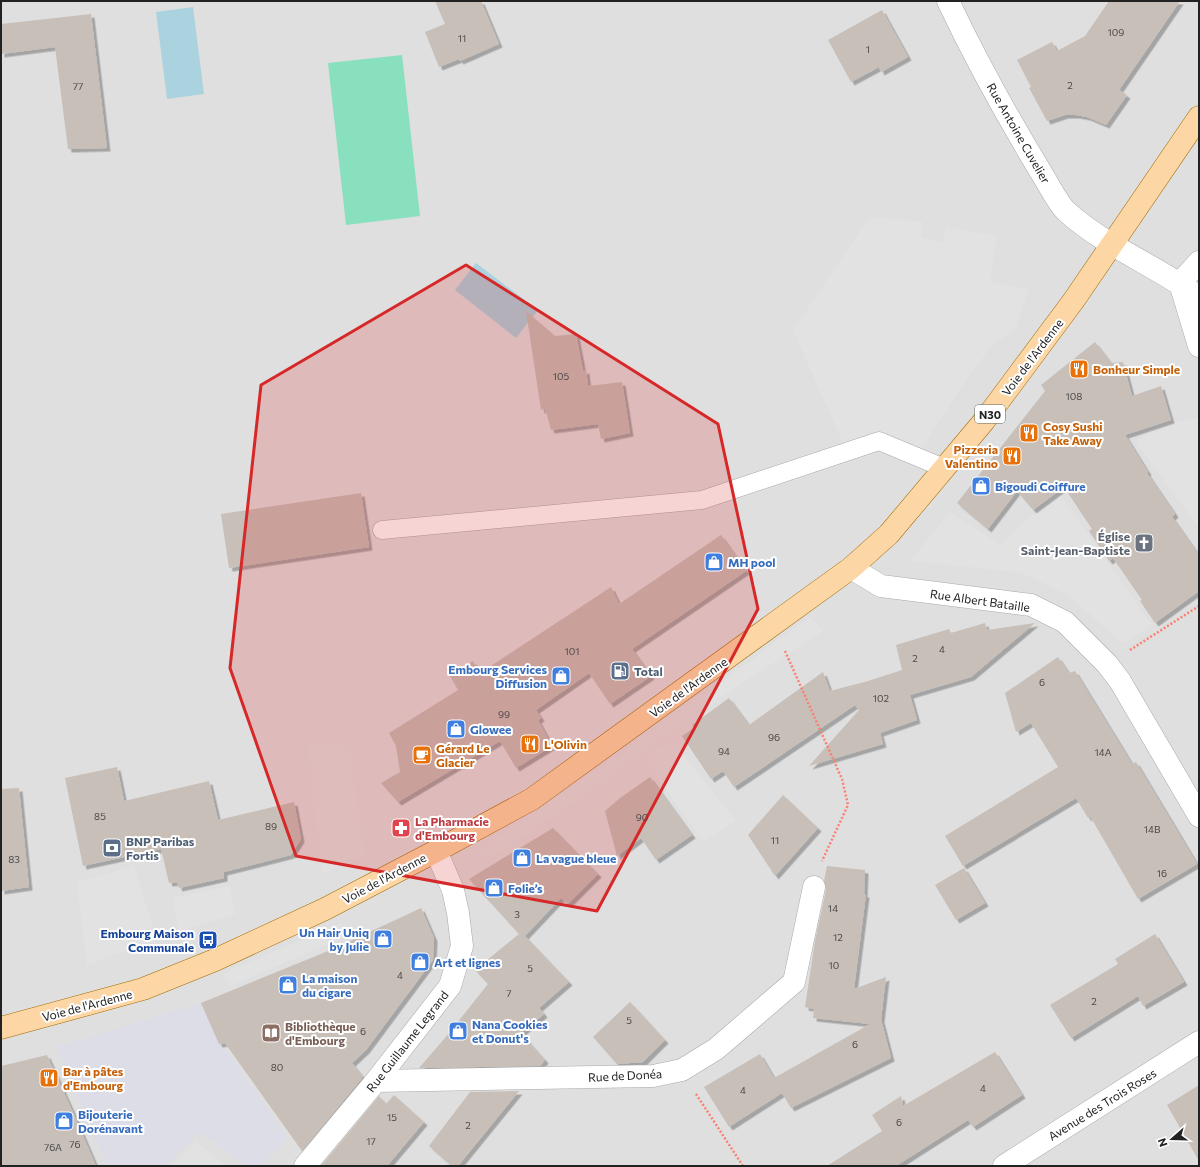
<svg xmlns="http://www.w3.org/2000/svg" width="1200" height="1167" font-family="Commissioner,sans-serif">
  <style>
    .residential { fill: #e0dfdf }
    .pitch { fill: #88e0be }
    .parking { fill: #e2e2e2 }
    .plaza { fill: #dddde8 }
    .water { fill: #aad3df }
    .building { fill: #c7bfb8; filter: url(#shadow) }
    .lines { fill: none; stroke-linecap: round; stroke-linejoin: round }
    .service-casing { stroke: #a9a9a9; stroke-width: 19 }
    .minor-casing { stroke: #a9a9a9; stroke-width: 23 }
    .primary-casing { stroke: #a06b00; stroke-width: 23 }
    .path { stroke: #fa8072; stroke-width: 2.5; stroke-dasharray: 2 2; stroke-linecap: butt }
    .service { stroke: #fff; stroke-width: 18 }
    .minor { stroke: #fff; stroke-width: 22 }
    .primary { stroke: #fcd6a4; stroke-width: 22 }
    .marked { fill: #d62828; fill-opacity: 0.2; stroke: #d62828; stroke-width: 3; stroke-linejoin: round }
    .labels { text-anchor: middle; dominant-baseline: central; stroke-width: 4; stroke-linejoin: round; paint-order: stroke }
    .number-label { font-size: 10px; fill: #4b4948 }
    .shield { fill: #fff; stroke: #646464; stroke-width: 1 }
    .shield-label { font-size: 11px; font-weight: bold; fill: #222 }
    .street-label { font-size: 12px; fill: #222; stroke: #fff }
    .food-label { font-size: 12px; font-weight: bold; fill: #c56008; stroke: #fff; text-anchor: start }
    .shop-label { font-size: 12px; font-weight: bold; fill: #366cbe; stroke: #fff; text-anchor: start }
    .worship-label { font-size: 12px; font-weight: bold; fill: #5b616d; stroke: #fff; text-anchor: end }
    .service-label { font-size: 12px; font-weight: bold; fill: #4e5e75; stroke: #fff; text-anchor: start }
    .health-label { font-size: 12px; font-weight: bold; fill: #be3a42; stroke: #fff; text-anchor: start }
    .transit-label { font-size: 12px; font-weight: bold; fill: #164399; stroke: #fff; text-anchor: end }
    .education-label { font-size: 12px; font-weight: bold; fill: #785e54; stroke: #fff; text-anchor: start }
  </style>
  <defs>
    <filter id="shadow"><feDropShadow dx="3.5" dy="3.5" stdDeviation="0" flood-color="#0004"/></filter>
  </defs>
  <rect width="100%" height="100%" fill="#f2efe9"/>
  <rect class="residential" x="1" y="1" width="1198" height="1165"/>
  <polygon class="pitch" points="402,55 420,216 346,225 328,63"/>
  <g class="parking">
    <polygon points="870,217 923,222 921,238 943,243 946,227 997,236 990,282 1029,289 1016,328 993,345 970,374 917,455 895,441 847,452 793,330"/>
    <polygon points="1199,417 1199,528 1136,442 1155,427"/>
    <polygon points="1058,492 1152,625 1122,644 1069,595 1019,572 910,561 950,512 1000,545"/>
    <polygon points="810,617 823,631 699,711 592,790 484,862 478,851 635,745"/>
    <polygon points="672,740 736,821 703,842 644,758"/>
    <polygon points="308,742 348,747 365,856 322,873"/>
    <polygon points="134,866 157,939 87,965 77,882"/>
    <polygon points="230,886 235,914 178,932 173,898"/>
    <polygon points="342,923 347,936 230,986 223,973"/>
    <polygon points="195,1141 226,1166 171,1166"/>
  </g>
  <polygon class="plaza" points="201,1003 219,1044 228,1053 287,1137 261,1166 247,1166 200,1132 166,1166 107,1166 56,1047"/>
  <g class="water">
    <polygon points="193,7 204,94 167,99 156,12"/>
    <polygon points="476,263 538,310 516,338 455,290"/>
  </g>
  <g class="building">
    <polygon points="435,1 481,1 499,44 460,61 459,59 439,67 425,32 445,24"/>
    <polygon points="1109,1 1180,1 1119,90 1127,95 1106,125 1087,117 1076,115 1065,115 1047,121 1029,88 1031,87 1017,60 1052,42 1057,51 1085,36"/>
    <polygon points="882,10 908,57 881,72 879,67 851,82 828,40"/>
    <polygon points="91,14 107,148 68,149 55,47 1,54 1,24"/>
    <polygon points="526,311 555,336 576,334 583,371 586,370 588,386 622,382 630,433 601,439 598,424 551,430 545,408 541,410"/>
    <polygon points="1095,342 1111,363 1123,362 1132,396 1161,386 1171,420 1125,435 1148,472 1147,473 1175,514 1172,517 1199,555 1199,591 1155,623 1140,601 1142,600 1113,558 1109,561 1089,531 1092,529 1064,487 1033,510 1017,491 988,529 957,503 1045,391 1041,385"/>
    <polygon points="361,493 369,547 229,568 221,514"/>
    <polygon points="721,535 746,571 632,649 651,676 610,704 589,673 536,710 541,718 538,720 552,746 516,768 500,741 398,802 381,783 400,772 396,746 389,733 458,690 450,676 473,661 480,673 611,587 619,604"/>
    <polygon points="985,623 987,630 1035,623 971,677 910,695 917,720 880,733 883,744 809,766 859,710 855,705 734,787 723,771 711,779 682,736 694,728 692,725 729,698 749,725 823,672 830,691 868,681 902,670 896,645 949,629 951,633"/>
    <polygon points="1058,657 1069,673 1075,671 1132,764 1136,762 1197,864 1138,899 1090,816 1088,818 1076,798 963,866 945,836 1058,767 1031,723 1016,732 1005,693"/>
    <polygon points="117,767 124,801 209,781 218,820 294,802 301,839 291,855 224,872 224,878 179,888 177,882 169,883 161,849 83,866 65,778"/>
    <polygon points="650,777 692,835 656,860 641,838 617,856 605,811 620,798"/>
    <polygon points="19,788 29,887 1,891 1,789"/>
    <polygon points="783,795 818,828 775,876 748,835"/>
    <polygon points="553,828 598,874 568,904 561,898 525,936 569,982 539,1008 544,1014 521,1033 545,1060 540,1066 419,1068 445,1038 488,984 475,970 519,934 469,879"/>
    <polygon points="827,866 865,870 864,894 866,894 854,989 886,977 881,1019 891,1058 791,1108 782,1093 729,1127 704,1087 760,1054 774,1078 870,1024 813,1018 814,1009 805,1007 815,941 826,890 824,881"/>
    <polygon points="964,868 985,903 956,920 935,885"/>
    <polygon points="421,908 434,938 433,960 366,1050 352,1063 363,1077 302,1151 225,1043 219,1044 201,1003 333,949"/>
    <polygon points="1155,934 1184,982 1143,1006 1138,996 1071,1038 1050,1005 1118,964 1115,959"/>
    <polygon points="630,1002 665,1040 643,1062 617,1064 593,1037"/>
    <polygon points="995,1052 1022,1095 973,1127 968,1120 896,1166 827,1166 882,1131 872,1115 901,1096 903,1106"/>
    <polygon points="47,1055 75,1117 96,1166 1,1166 1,1066"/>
    <polygon points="1199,1085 1199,1161 1167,1105"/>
    <polygon points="519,1091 458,1166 452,1166 429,1146 470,1092"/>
    <polygon points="394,1095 424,1122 387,1166 321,1166 379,1096 386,1104"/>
  </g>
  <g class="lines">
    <defs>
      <polyline id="service" points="382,530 702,500 879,441 944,468"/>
      <g id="minor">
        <path d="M948 1C976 60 1008 118 1042 174 1049 185 1058 204 1067 212 1106 247 1157 266 1199 297"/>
        <polyline points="1180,283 1199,346"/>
        <polyline points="1180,283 1199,262"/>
        <polyline points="851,568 881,586 1031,605 1065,622 1107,664 1120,681 1199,816"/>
        <polyline points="376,1081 653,1076 682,1070 716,1049 794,982 814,887"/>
        <polyline points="305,1166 376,1081 450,986 462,946 458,913 453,890 436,851"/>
        <polyline points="1004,1166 1199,1042"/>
      </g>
      <polyline id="primary" points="1,1028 143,989 215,960 325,909 436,851 532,799 851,568 889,534 984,421 1074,300 1199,117"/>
    </defs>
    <use href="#service" class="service-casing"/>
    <use href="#minor" class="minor-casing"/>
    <use href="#primary" class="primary-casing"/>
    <g class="path">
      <polyline points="1130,650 1199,606"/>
      <polyline points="785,651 842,779 848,805 822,861"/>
      <polyline points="696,1094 743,1166"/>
    </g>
    <use href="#service" class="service"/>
    <use href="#minor" class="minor"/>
    <use href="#primary" class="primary"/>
  </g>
  <path class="marked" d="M466 265 718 424 758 609 597 911 296 856 230 668 261 385Z"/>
  <defs>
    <symbol id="restaurant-square" viewBox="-11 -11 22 22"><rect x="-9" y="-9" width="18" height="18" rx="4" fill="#e8710a" stroke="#fff"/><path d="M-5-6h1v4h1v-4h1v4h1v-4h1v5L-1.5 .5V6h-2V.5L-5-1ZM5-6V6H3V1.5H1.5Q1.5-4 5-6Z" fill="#fff"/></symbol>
    <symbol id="shop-square" viewBox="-11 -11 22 22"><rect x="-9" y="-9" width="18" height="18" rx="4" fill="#3f7fe0" stroke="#fff"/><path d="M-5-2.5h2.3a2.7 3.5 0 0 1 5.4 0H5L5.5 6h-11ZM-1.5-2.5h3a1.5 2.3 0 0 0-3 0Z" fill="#fff"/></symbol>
    <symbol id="church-square" viewBox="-11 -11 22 22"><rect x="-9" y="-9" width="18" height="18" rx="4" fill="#6b7280" stroke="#fff"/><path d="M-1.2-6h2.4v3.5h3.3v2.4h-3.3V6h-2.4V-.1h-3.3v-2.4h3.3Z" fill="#fff"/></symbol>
    <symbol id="fuel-square" viewBox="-11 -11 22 22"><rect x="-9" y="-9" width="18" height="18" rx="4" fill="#5c6f8a" stroke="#fff"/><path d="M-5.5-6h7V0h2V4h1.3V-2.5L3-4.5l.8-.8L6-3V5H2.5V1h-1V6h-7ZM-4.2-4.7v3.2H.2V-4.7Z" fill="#fff"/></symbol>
    <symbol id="cafe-square" viewBox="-11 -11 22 22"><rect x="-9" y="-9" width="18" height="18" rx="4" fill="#e8710a" stroke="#fff"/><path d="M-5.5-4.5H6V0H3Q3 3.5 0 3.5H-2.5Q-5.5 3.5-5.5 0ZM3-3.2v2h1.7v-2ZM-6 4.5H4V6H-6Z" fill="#fff"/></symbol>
    <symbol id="pharmacy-square" viewBox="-11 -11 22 22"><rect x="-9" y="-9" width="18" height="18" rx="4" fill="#e0444e" stroke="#fff"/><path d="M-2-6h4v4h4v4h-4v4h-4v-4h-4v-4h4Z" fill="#fff"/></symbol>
    <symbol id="bank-square" viewBox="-11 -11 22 22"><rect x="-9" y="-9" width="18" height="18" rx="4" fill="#5c6f8a" stroke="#fff"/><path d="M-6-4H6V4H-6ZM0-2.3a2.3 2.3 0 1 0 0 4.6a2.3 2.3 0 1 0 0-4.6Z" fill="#fff"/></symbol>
    <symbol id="bus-square" viewBox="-11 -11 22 22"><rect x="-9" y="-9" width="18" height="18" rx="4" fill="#1a4fb4" stroke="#fff"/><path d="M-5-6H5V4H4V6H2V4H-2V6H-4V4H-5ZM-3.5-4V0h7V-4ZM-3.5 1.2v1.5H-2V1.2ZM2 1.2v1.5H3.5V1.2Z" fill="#fff"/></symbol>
    <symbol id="library-square" viewBox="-11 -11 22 22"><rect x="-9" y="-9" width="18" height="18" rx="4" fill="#8d6e63" stroke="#fff"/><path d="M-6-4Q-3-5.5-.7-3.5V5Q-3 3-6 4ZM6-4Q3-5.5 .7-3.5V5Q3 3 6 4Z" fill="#fff"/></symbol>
  </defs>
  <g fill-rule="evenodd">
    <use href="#restaurant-square" x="1068" y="358" width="22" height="22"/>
    <use href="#restaurant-square" x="1018" y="422" width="22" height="22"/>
    <use href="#restaurant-square" x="1001" y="445" width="22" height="22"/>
    <use href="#shop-square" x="970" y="475" width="22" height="22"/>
    <use href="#church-square" x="1133" y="532" width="22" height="22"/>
    <use href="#shop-square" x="703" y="551" width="22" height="22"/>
    <use href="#fuel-square" x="609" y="660" width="22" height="22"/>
    <use href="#shop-square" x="550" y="665" width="22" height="22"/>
    <use href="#shop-square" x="445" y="718" width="22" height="22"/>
    <use href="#restaurant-square" x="519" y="733" width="22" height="22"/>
    <use href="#cafe-square" x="411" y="744" width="22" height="22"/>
    <use href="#pharmacy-square" x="390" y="817" width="22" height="22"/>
    <use href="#bank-square" x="101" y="837" width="22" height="22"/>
    <use href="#shop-square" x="511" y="847" width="22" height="22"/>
    <use href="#shop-square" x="483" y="877" width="22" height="22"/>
    <use href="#shop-square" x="372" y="928" width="22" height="22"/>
    <use href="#bus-square" x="197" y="929" width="22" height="22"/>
    <use href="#shop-square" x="409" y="951" width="22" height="22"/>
    <use href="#shop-square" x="277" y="974" width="22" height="22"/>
    <use href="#shop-square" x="447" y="1020" width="22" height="22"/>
    <use href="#library-square" x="260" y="1022" width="22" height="22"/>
    <use href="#restaurant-square" x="38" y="1067" width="22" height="22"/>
    <use href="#shop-square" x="53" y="1110" width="22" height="22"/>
  </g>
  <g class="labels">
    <g class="number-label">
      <text x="1116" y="32">109</text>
      <text x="462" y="38">11</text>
      <text x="868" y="49">1</text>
      <text x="1070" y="85">2</text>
      <text x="78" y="86">77</text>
      <text x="561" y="376">105</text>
      <text x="1074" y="396">108</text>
      <text x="942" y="649">4</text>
      <text x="572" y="651">101</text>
      <text x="915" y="658">2</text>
      <text x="1042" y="682">6</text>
      <text x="881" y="698">102</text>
      <text x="504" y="714">99</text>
      <text x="774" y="737">96</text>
      <text x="724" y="751">94</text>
      <text x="1103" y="752">14A</text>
      <text x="100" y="816">85</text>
      <text x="642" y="817">90</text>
      <text x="271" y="826">89</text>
      <text x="1152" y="829">14B</text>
      <text x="775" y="840">11</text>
      <text x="14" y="859">83</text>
      <text x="1162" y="873">16</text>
      <text x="833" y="908">14</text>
      <text x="517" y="914">3</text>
      <text x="838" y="937">12</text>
      <text x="834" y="965">10</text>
      <text x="530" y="968">5</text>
      <text x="400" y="975">4</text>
      <text x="509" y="993">7</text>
      <text x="1094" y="1001">2</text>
      <text x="629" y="1020">5</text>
      <text x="363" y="1031">6</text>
      <text x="855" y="1044">6</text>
      <text x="277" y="1067">80</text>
      <text x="983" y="1088">4</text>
      <text x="743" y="1090">4</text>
      <text x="392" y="1117">15</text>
      <text x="899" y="1122">6</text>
      <text x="468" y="1125">2</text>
      <text x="371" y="1141">17</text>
      <text x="75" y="1144">76</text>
      <text x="53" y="1147">76A</text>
    </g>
    <rect class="shield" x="975" y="405" width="30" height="18" rx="3"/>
    <g class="shield-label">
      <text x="990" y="414">N30</text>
    </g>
    <g class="street-label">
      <text transform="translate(1019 133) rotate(60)">Rue Antoine Cuvelier</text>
      <text transform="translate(1032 357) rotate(-53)">Voie de l'Ardenne</text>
      <text transform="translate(980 600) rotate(8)">Rue Albert Bataille</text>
      <text transform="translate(688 687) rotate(-36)">Voie de l'Ardenne</text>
      <text transform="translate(384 878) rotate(-28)">Voie de l'Ardenne</text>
      <text transform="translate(87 1005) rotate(-15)">Voie de l'Ardenne</text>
      <text transform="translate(407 1041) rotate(-52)">Rue Guillaume Legrand</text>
      <text transform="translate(625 1075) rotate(-3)">Rue de Donéa</text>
      <text transform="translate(1102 1104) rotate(-32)">Avenue des Trois Roses</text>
    </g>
    <g class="food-label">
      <text x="1093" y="369">Bonheur Simple</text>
      <text x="1043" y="426">Cosy Sushi<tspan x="1043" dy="14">Take Away</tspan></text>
      <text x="998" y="449" text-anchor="end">Pizzeria<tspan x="998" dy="14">Valentino</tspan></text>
      <text x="544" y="744">L'Olivin</text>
      <text x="436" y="748">Gérard Le<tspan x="436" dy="14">Glacier</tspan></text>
      <text x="63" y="1071">Bar à pâtes<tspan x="63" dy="14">d'Embourg</tspan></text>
    </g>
    <g class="shop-label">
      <text x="995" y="486">Bigoudi Coiffure</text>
      <text x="728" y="562">MH pool</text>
      <text x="547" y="669" text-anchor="end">Embourg Services<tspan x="547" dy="14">Diffusion</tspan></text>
      <text x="470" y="729">Glowee</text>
      <text x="536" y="858">La vague bleue</text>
      <text x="508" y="888">Folie’s</text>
      <text x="369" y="932" text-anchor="end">Un Hair Uniq<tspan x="369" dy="14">by Julie</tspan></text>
      <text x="434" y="962">Art et lignes</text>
      <text x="302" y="978">La maison<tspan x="302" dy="14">du cigare</tspan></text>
      <text x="472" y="1024">Nana Cookies<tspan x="472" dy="14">et Donut's</tspan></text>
      <text x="78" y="1114">Bijouterie<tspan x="78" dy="14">Dorénavant</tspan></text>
    </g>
    <g class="worship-label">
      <text x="1130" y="536">Église<tspan x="1130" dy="14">Saint-Jean-Baptiste</tspan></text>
    </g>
    <g class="service-label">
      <text x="634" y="671">Total</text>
      <text x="126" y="841">BNP Paribas<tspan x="126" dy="14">Fortis</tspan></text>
    </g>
    <g class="health-label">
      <text x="415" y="821">La Pharmacie<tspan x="415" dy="14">d'Embourg</tspan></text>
    </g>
    <g class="transit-label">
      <text x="194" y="933">Embourg Maison<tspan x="194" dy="14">Communale</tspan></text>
    </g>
    <g class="education-label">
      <text x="285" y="1026">Bibliothèque<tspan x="285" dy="14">d'Embourg</tspan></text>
    </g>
  </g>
  <rect width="1200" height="1167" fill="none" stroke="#222222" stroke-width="4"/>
  <g transform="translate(1172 1139) rotate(250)" stroke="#ffffff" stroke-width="3" paint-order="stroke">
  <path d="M0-3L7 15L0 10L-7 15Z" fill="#222222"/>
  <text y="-6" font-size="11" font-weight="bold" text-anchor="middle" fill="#222222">N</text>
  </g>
</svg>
